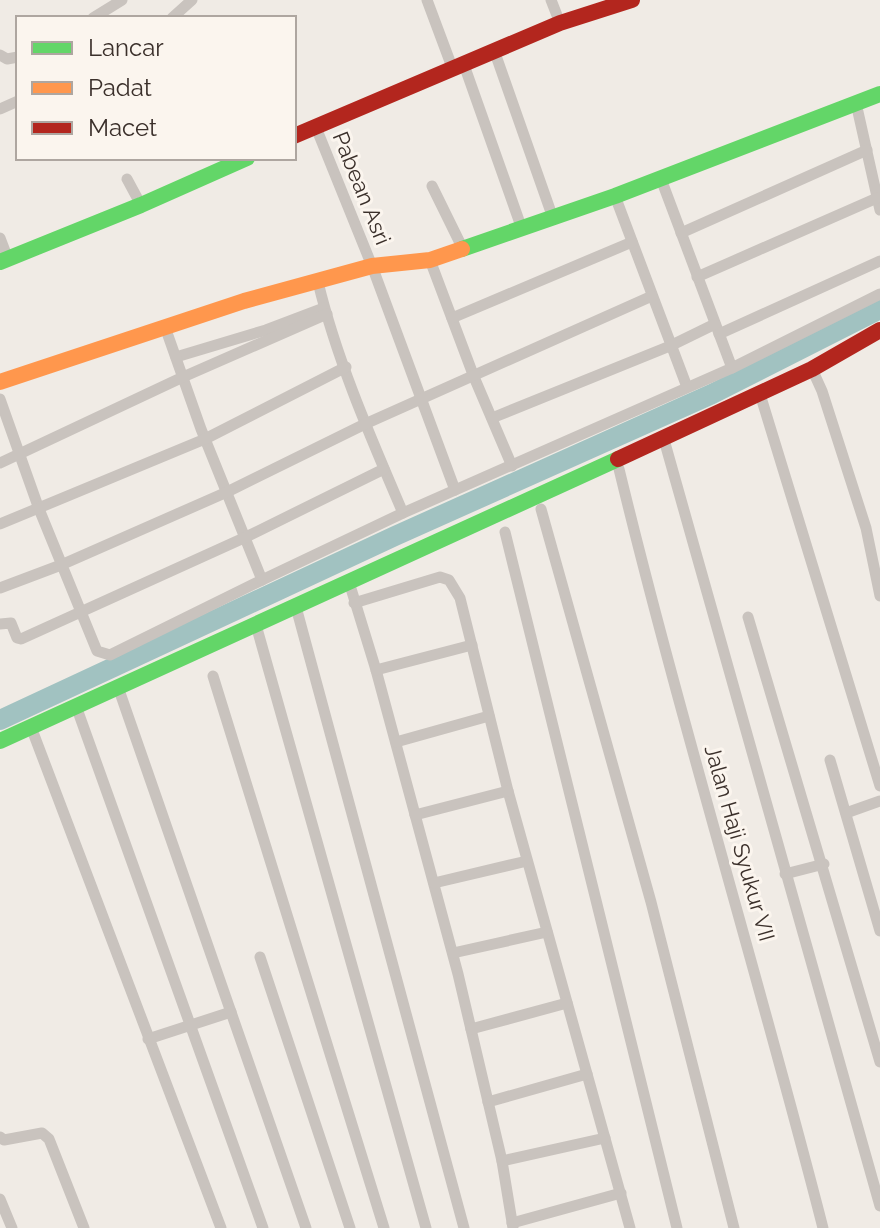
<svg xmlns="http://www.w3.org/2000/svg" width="880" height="1228" font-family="Raleway,sans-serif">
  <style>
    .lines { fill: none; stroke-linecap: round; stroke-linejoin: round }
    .river { stroke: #a1c2c1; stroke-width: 20 }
    .street { stroke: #c9c3be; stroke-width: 11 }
    .fast { stroke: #63d668; stroke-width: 16 }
    .slow { stroke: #ff974d; stroke-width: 16 }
    .jam { stroke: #b3261e; stroke-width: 16 }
    .labels { text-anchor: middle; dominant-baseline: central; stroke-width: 6; stroke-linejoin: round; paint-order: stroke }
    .street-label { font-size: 22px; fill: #3b302b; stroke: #fbf5ee }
  </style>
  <rect width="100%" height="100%" fill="#f0ebe5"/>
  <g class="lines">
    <polyline class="river" points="0,720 395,536 712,394 880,309"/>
    <g class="street">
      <polyline points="427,0 452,67"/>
      <polyline points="551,0 560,23"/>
      <polyline points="93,18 122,0"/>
      <polyline points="172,18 192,0"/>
      <polyline points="494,50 553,218"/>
      <polyline points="0,55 7,59 18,57"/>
      <polyline points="463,62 522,229"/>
      <polyline points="856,103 880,210"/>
      <polyline points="0,109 18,101"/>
      <polyline points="315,125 372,266 455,490"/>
      <polyline points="127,179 141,205"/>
      <polyline points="661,179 732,368"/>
      <polyline points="432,186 463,249"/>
      <polyline points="615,196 687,387"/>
      <polyline points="681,233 867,150"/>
      <polyline points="0,238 8,259"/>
      <polyline points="430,260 474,377 512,466"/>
      <polyline points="697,277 877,198"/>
      <path d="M318 282C337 361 371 438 403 513"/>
      <polyline points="452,318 632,242"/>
      <polyline points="719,334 880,261"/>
      <polyline points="176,357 266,330 324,308"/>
      <polyline points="812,369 822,391 866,528 880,596"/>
      <polyline points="760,394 880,786"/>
      <polyline points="0,399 39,509 97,651 110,655 262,580 201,429 165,327"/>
      <polyline points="492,418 670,346 715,324"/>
      <path d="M663 436C737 692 806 950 880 1206"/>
      <polyline points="0,463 183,377 327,314"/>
      <path d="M619 469C681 724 758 974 823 1228"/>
      <polyline points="541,509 651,902 734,1228"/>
      <polyline points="0,524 205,439 346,367"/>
      <polyline points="505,532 677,1228"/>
      <polyline points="262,580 403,513 732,368 880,294"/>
      <polyline points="349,582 376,670 458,974 502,1161 513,1228"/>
      <polyline points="0,588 61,565 227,492 365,424 652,296"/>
      <polyline points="354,603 440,577 449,580 460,598 508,791 630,1228"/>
      <polyline points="296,607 464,1228"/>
      <polyline points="748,617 880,1062"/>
      <polyline points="0,624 11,623 17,638 21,639 246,537 384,469"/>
      <polyline points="256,625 426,1228"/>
      <polyline points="376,670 472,645"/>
      <polyline points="213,676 384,1228"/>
      <polyline points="118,687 306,1228"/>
      <polyline points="76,706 263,1228"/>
      <polyline points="31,727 221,1228"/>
      <polyline points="396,742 489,716"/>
      <polyline points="830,760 880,931"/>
      <polyline points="846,813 880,801"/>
      <polyline points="415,815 508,791"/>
      <polyline points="785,874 824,864"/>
      <polyline points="434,883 527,861"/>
      <polyline points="453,953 547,932"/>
      <polyline points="260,957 350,1228"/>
      <polyline points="471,1029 567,1003"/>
      <polyline points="148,1039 231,1012"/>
      <polyline points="488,1102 587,1074"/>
      <polyline points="0,1137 4,1140 42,1133 49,1139 84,1228"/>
      <polyline points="502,1161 605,1138"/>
      <polyline points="0,1199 12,1228"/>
      <polyline points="512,1223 621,1193"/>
    </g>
    <g class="fast">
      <polyline points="462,249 615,196 880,94"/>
      <polyline points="0,262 141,205 247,158"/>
      <polyline points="0,741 618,459"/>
    </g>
    <polyline class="slow" points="0,382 244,301 372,266 430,260 462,249"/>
    <g class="jam">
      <polyline points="294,136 560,23 632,0"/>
      <polyline points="618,459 812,369 880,330"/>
    </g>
  </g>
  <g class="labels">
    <g class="street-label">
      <text transform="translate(362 188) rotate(68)">Pabean Asri</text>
      <text transform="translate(740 843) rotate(74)">Jalan Haji Syukur VII</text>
    </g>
  </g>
  <rect x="16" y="16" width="280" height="144" fill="#fbf5ee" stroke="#aea6a0" stroke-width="2"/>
  <rect x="32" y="42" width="40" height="12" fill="#63d668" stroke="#aea6a0" stroke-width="2"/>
  <text x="88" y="56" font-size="24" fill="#3b302b">Lancar</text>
  <rect x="32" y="82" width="40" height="12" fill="#ff974d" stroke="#aea6a0" stroke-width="2"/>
  <text x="88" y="96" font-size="24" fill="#3b302b">Padat</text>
  <rect x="32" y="122" width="40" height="12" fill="#b3261e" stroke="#aea6a0" stroke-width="2"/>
  <text x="88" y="136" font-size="24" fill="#3b302b">Macet</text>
</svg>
